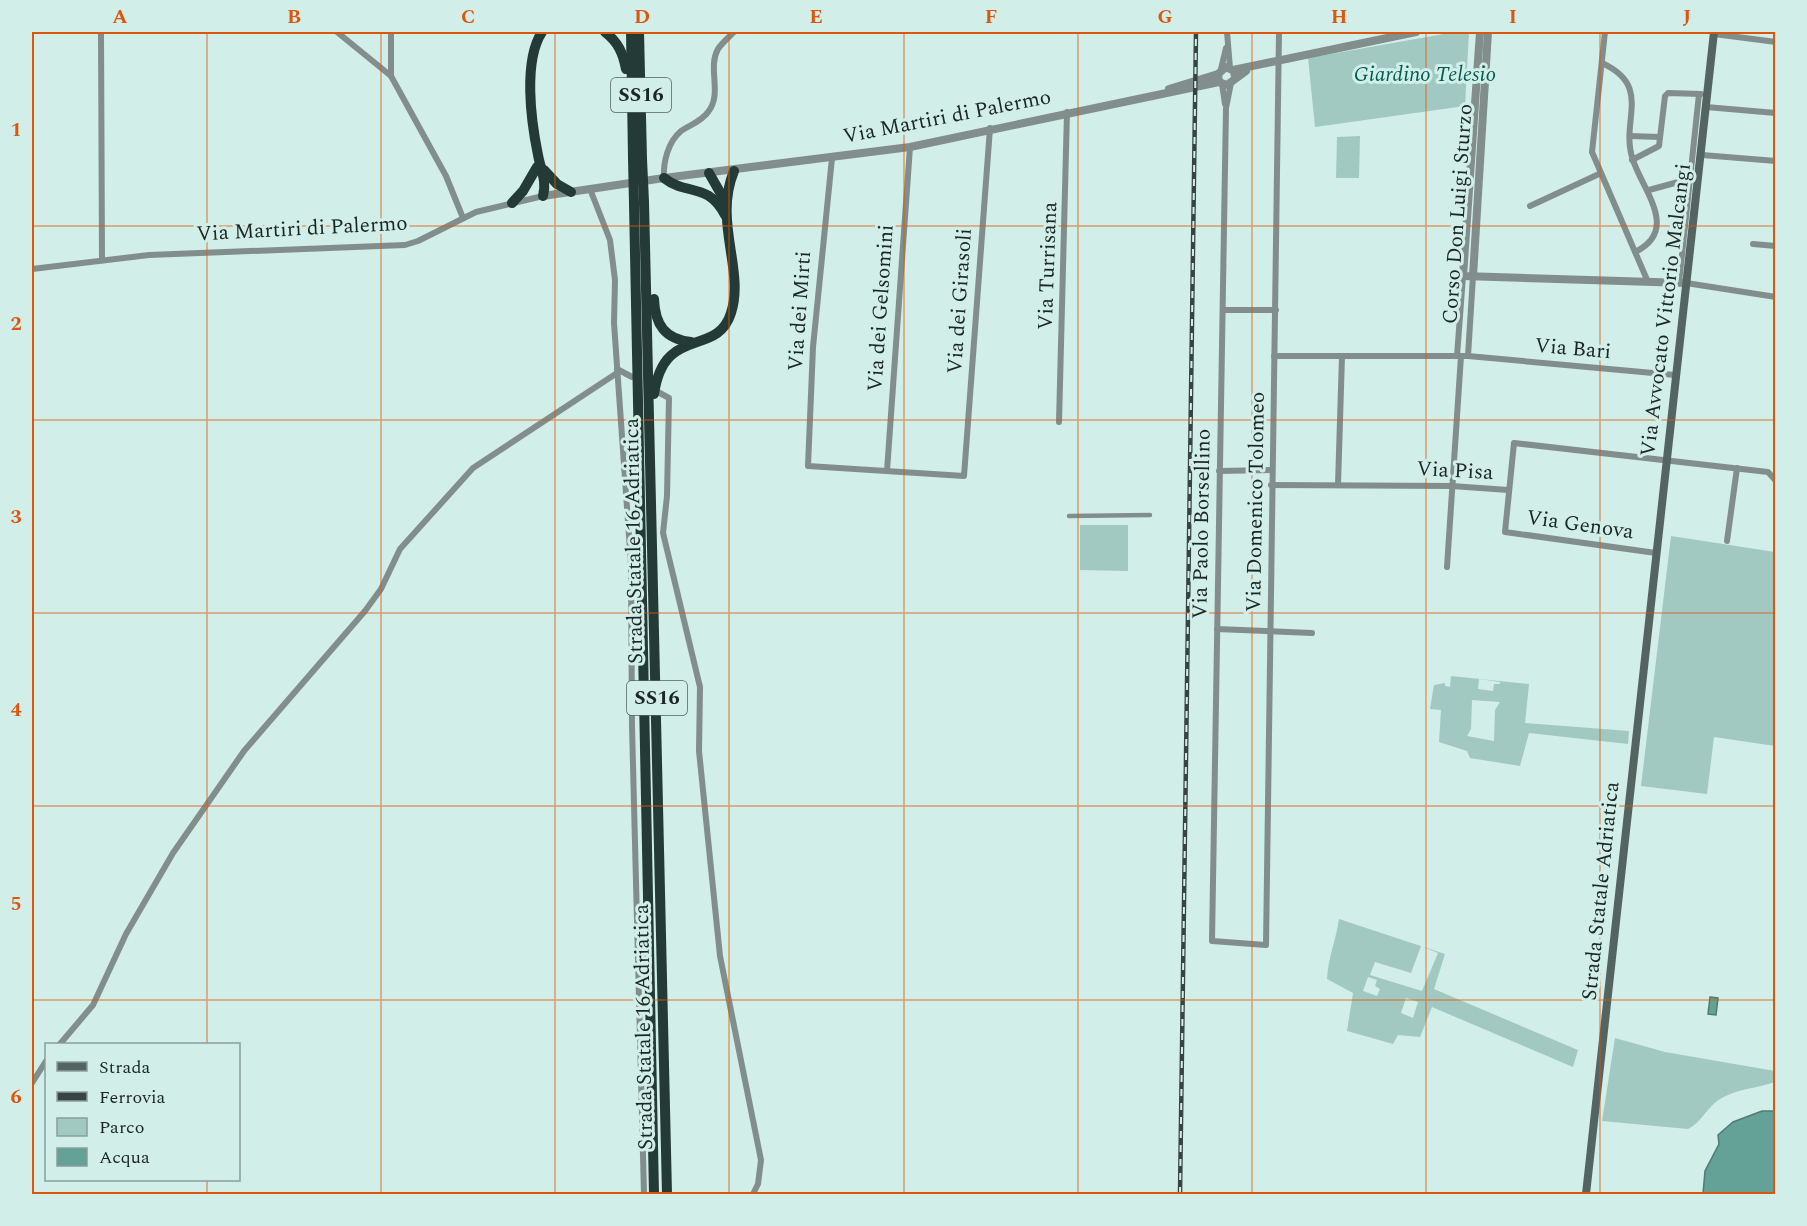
<svg xmlns="http://www.w3.org/2000/svg" width="1807" height="1226" font-family="Spectral,serif">
  <style>
    .green { fill: #a2c9c1; fill-rule: evenodd }
    .water { fill: #64a196; stroke: #4e7c74; stroke-width: 1.5 }
    .lines { fill: none; stroke-linecap: round; stroke-linejoin: round }
    .pedestrian { stroke: #828e8c; stroke-width: 4.5 }
    .minor { stroke: #828e8c; stroke-width: 6 }
    .tertiary { stroke: #828e8c; stroke-width: 8 }
    .secondary { stroke: #536461; stroke-width: 8 }
    .trunk { stroke: #243a36; stroke-width: 10 }
    .rail-casing { stroke: #374441; stroke-width: 4.5 }
    .rail { stroke: #d1eee8; stroke-width: 2; stroke-dasharray: 7; stroke-linecap: butt }
    .trunk-bridge { stroke: #243a36; stroke-width: 10 }
    .grid { fill: none; stroke: #de560d; stroke-width: 1.5; stroke-opacity: 0.55 }
    .labels { text-anchor: middle; dominant-baseline: central; stroke-width: 6; stroke-linejoin: round; paint-order: stroke }
    .shield { fill: #d1eee8; stroke: #52625f; stroke-width: 1.5 }
    .shield-label { font-size: 20px; font-weight: bold; fill: #1c2624 }
    .park-label { font-size: 21px; font-style: italic; fill: #025c52; stroke: #d1eee8 }
    .street-label { font-size: 21px; fill: #1c2624; stroke: #d1eee8 }
    .neatline { fill: none; stroke: #de560d; stroke-width: 2 }
    .grid-label { font-size: 20px; text-anchor: middle; font-weight: bold; fill: #de560d }
  </style>
  <rect width="100%" height="100%" fill="#d1eee8"/>
  <g class="green">
    <polygon points="1455,32 1469,32 1465,106 1315,127 1308,58"/>
    <polygon points="1360,136 1359,178 1336,178 1337,137"/>
    <polygon points="1080,525 1128,525 1128,571 1080,570"/>
    <polygon points="1671,536 1775,552 1775,746 1714,737 1707,794 1641,786"/>
    <path d="M1451 676 1529 684 1525 723 1629 731 1628 744 1529 733 1520 766 1470 758 1467 751 1439 742 1441 710 1430 709 1434 685 1445 683V686L1450 687ZM1479 679 1500 682V684H1494L1493 691 1478 689ZM1472 700 1500 702 1495 710 1494 741 1467 736 1471 729Z"/>
    <path d="M1339 919 1445 954 1434 989 1578 1050 1573 1067 1432 1007 1420 1037 1398 1035 1393 1044 1347 1031 1353 993 1327 979C1328 958 1336 940 1339 919ZM1421 946 1438 953 1422 991 1370 975 1375 962 1411 973ZM1368 977 1377 980 1375 986 1380 989 1377 996 1363 991ZM1406 998 1418 1002 1413 1018 1401 1013Z"/>
    <path d="M1615 1038 1665 1052 1775 1071V1082C1758 1088 1736 1089 1720 1099 1707 1107 1701 1123 1688 1129L1602 1121Z"/>
  </g>
  <g class="water">
    <polygon points="1710,997 1718,998 1716,1015 1708,1014"/>
    <polygon points="1762,1111 1775,1111 1775,1194 1703,1194 1705,1171 1719,1144 1718,1135 1733,1122"/>
  </g>
  <g class="lines">
    <polyline class="pedestrian" points="1069,516 1150,515"/>
    <g class="minor">
      <polyline points="101,32 102,260"/>
      <polyline points="337,32 391,76"/>
      <polyline points="391,32 391,76 446,176 463,218"/>
      <polyline points="1227,32 1230,68"/>
      <polyline points="1605,32 1592,152 1648,282"/>
      <polyline points="1714,34 1776,42"/>
      <path d="M1602 63C1654 87 1619 121 1633 160 1643 191 1680 230 1635 252"/>
      <polyline points="1221,69 1226,48"/>
      <polyline points="1231,83 1226,108 1212,941 1266,945 1279,32"/>
      <polyline points="1222,84 1225,104"/>
      <polyline points="1706,107 1776,113"/>
      <polyline points="1630,136 1660,137"/>
      <polyline points="1702,155 1776,161"/>
      <polyline points="832,158 813,347 808,466 964,476 990,128"/>
      <polyline points="1632,160 1659,146 1665,96 1668,93 1701,94"/>
      <path d="M664 178C663 162 668 142 681 131 690 125 702 121 708 112 723 94 707 68 718 49 722 43 729 37 734 32"/>
      <polyline points="590,189 610,240 615,280 614,323 631,564 632,726 644,1194"/>
      <polyline points="1649,190 1693,178"/>
      <polyline points="1530,206 1599,174"/>
      <polyline points="1753,244 1776,246"/>
      <polyline points="32,269 149,255 405,245 418,241 476,212 543,196"/>
      <polyline points="1679,283 1699,94"/>
      <polyline points="1686,283 1776,297"/>
      <polyline points="1223,310 1276,310"/>
      <polyline points="1274,356 1468,356 1675,375"/>
      <polyline points="1457,356 1463,276"/>
      <polyline points="1468,356 1473,276"/>
      <polyline points="617,369 632,377"/>
      <polyline points="658,392 669,398 667,496 663,533 700,687 699,751 720,956 761,1160 758,1184 753,1194"/>
      <polyline points="1059,422 1067,112"/>
      <polyline points="887,471 910,147"/>
      <polyline points="1219,471 1272,470"/>
      <polyline points="1271,485 1452,486 1508,490"/>
      <polyline points="1338,485 1342,356"/>
      <polyline points="1727,541 1737,468"/>
      <polyline points="1656,553 1505,532 1514,443 1768,472 1776,481"/>
      <polyline points="1447,567 1461,356"/>
      <polyline points="1217,629 1312,633"/>
      <polyline points="60,1044 93,1005 126,934 173,853 244,751 365,611 381,589 400,549 473,468 617,373"/>
      <polyline points="32,1083 46,1061"/>
    </g>
    <g class="tertiary">
      <polyline points="1480,32 1463,276 1686,283"/>
      <polyline points="1233,70 1416,32"/>
      <polyline points="1235,77 1234,71 1226,67 1218,74 1219,82 1227,85 1246,71"/>
      <polyline points="1169,89 1218,74"/>
      <polyline points="543,196 664,178 910,147 1219,82"/>
      <polyline points="1473,276 1488,32"/>
    </g>
    <polyline class="secondary" points="1586,1194 1714,32"/>
    <g class="trunk">
      <path d="M542 32C523 61 531 121 538 155 541 171 547 181 543 196"/>
      <path d="M605 32C618 42 623 53 626 69"/>
      <polyline points="631,32 633,158"/>
      <polyline points="639,32 642,159"/>
      <polyline points="544,170 557,184 571,192"/>
      <polyline points="709,173 725,201"/>
      <path d="M664 178C687 196 708 182 725 215"/>
      <polyline points="644,202 667,1194"/>
      <polyline points="512,203 523,191 537,167"/>
      <polyline points="634,204 654,1194"/>
      <path d="M654 299C655 325 665 339 691 342"/>
      <path d="M654 394C664 324 717 358 731 313 745 270 713 222 734 171"/>
    </g>
    <defs>
      <polyline id="rail" points="1180,1194 1196,32"/>
    </defs>
    <use href="#rail" class="rail-casing"/>
    <use href="#rail" class="rail"/>
    <g class="trunk-bridge">
      <polyline points="633,158 634,204"/>
      <polyline points="642,159 644,202"/>
    </g>
  </g>
  <path class="grid" d="M207 32V1044M381 32V1194M555 32V1194M729 32V1194M904 32V1194M1078 32V1194M1252 32V1194M1426 32V1194M1600 32V1194M32 226H1776M32 420H1776M32 613H1776M32 806H1776M32 1000H1776M207 1180V1194"/>
  <g class="labels">
    <g class="shield">
      <rect x="611" y="78" width="60" height="34" rx="4.5"/>
      <rect x="627" y="681" width="60" height="34" rx="4.5"/>
    </g>
    <g class="shield-label">
      <text x="641" y="95">SS16</text>
      <text x="657" y="698">SS16</text>
    </g>
    <g class="park-label">
      <text x="1425" y="75">Giardino Telesio</text>
    </g>
    <g class="street-label">
      <text transform="translate(947 117) rotate(-11)">Via Martiri di Palermo</text>
      <text transform="translate(1458 214) rotate(-86)">Corso Don Luigi Sturzo</text>
      <text transform="translate(302 229) rotate(-3)">Via Martiri di Palermo</text>
      <text transform="translate(1048 266) rotate(-88)">Via Turrisana</text>
      <text transform="translate(960 301) rotate(-86)">Via dei Girasoli</text>
      <text transform="translate(881 308) rotate(-86)">Via dei Gelsomini</text>
      <text transform="translate(1666 310) rotate(-83)">Via Avvocato Vittorio Malcangi</text>
      <text transform="translate(800 311) rotate(-86)">Via dei Mirti</text>
      <text transform="translate(1573 349) rotate(5)">Via Bari</text>
      <text transform="translate(1455 471) rotate(3)">Via Pisa</text>
      <text transform="translate(1256 502) rotate(-89)">Via Domenico Tolomeo</text>
      <text transform="translate(1202 524) rotate(-89)">Via Paolo Borsellino</text>
      <text transform="translate(1580 525) rotate(8)">Via Genova</text>
      <text transform="translate(634 541) rotate(-91)">Strada Statale 16 Adriatica</text>
      <text transform="translate(1601 891) rotate(-84)">Strada Statale Adriatica</text>
      <text transform="translate(644 1027) rotate(-91)">Strada Statale 16 Adriatica</text>
    </g>
  </g>
  <rect width="1807" height="1226" fill="none" stroke="#d1eee8" stroke-width="66"/>
  <rect x="45" y="1043" width="195" height="138" fill="#d1eee8" stroke="#899e9a" stroke-width="1.5"/>
  <rect x="57" y="1062" width="30" height="9" fill="#536461" stroke="#899e9a" stroke-width="1.5"/>
  <text x="99" y="1073" font-size="18" fill="#1c2624">Strada</text>
  <rect x="57" y="1092" width="30" height="9" fill="#374441" stroke="#899e9a" stroke-width="1.5"/>
  <text x="99" y="1103" font-size="18" fill="#1c2624">Ferrovia</text>
  <rect x="57" y="1118" width="30" height="18" fill="#a2c9c1" stroke="#899e9a" stroke-width="1.5"/>
  <text x="99" y="1133" font-size="18" fill="#1c2624">Parco</text>
  <rect x="57" y="1148" width="30" height="18" fill="#64a196" stroke="#899e9a" stroke-width="1.5"/>
  <text x="99" y="1163" font-size="18" fill="#1c2624">Acqua</text>
  <rect x="33" y="33" width="1741" height="1160" class="neatline"/>
  <g class="grid-label">
    <text x="120" y="23">A</text>
    <text x="294" y="23">B</text>
    <text x="468" y="23">C</text>
    <text x="642" y="23">D</text>
    <text x="816" y="23">E</text>
    <text x="991" y="23">F</text>
    <text x="1165" y="23">G</text>
    <text x="1339" y="23">H</text>
    <text x="1513" y="23">I</text>
    <text x="1687" y="23">J</text>
    <text x="16" y="136">1</text>
    <text x="16" y="330">2</text>
    <text x="16" y="523">3</text>
    <text x="16" y="716">4</text>
    <text x="16" y="910">5</text>
    <text x="16" y="1103">6</text>
  </g>
</svg>
